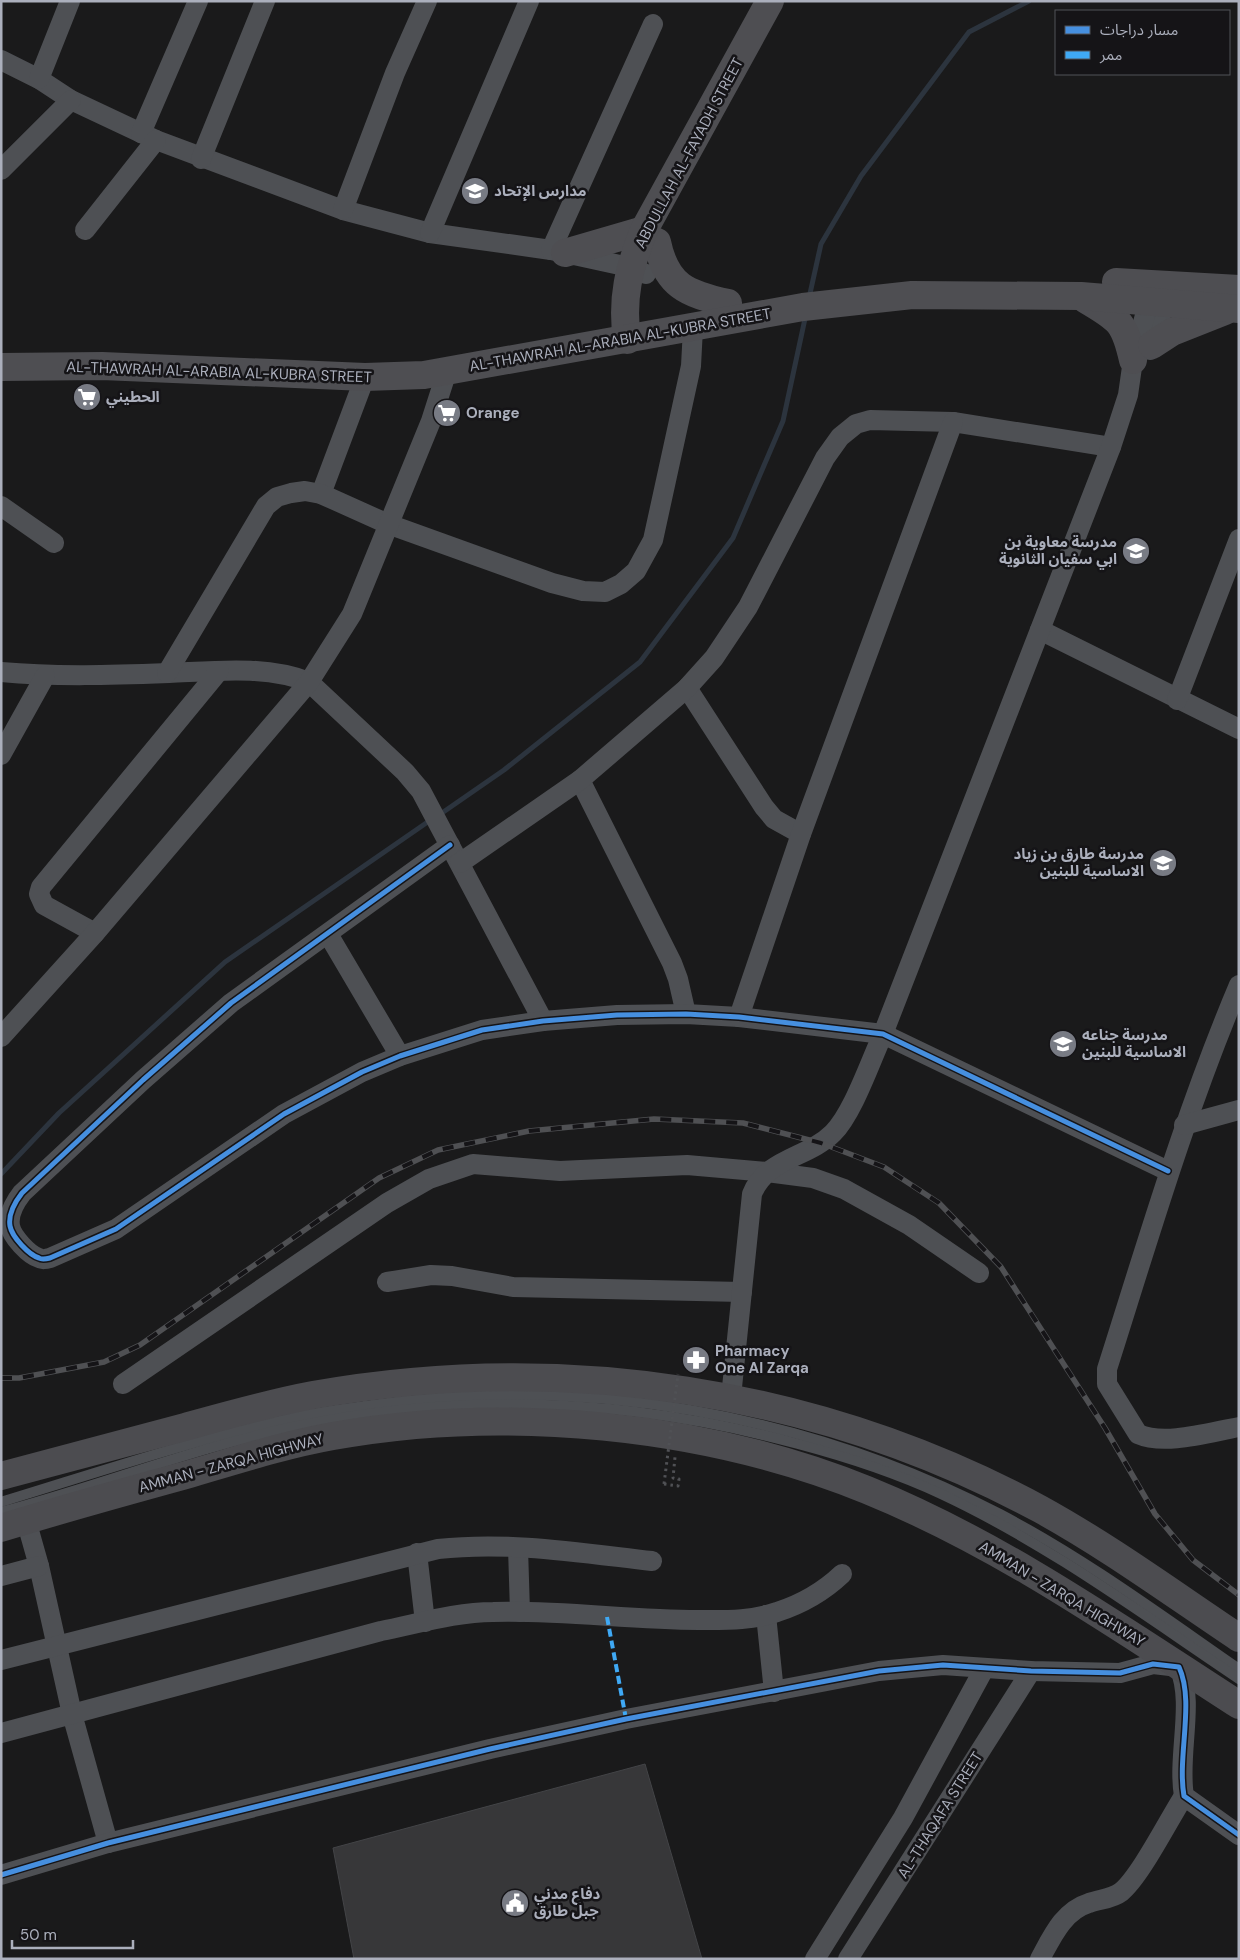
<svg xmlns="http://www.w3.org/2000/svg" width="1240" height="1960" font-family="'DM Sans','Noto Sans Arabic',sans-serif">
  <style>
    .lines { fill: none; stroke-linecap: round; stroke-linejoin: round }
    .stream { stroke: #2c343e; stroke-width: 5 }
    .building { fill: #373739; stroke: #434447 }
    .path { stroke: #505155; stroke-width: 3; stroke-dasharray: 2.5 4; stroke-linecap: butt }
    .lane { stroke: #4e5054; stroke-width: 10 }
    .street { stroke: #4e5054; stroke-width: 20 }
    .secondary { stroke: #4e4e52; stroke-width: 28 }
    .highway { stroke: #4c4c50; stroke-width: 28 }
    .rail-casing { stroke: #4f5053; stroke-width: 5.5 }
    .rail { stroke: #151417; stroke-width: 4; stroke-dasharray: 11; stroke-linecap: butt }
    .path-bridge { stroke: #505155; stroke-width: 3; stroke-dasharray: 2.5 4; stroke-linecap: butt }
    .quiet { stroke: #3fa9f5; stroke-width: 4; stroke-dasharray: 8 4; stroke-linecap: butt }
    .cycleway-casing { stroke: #151417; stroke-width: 8 }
    .cycleway { stroke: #468fdf; stroke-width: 5 }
    .labels { text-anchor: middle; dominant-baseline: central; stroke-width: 5; stroke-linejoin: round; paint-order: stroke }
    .street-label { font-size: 15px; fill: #abafbc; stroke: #151417 }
    .poi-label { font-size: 15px; font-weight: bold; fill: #abafbc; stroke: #151417; text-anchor: start }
  </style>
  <rect width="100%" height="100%" fill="#1a1a1b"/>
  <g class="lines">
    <g class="stream">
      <polyline points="809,298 821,244 861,176 969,32 1029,1"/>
      <polyline points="439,815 504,770 640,662 733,538 783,421 806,314"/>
      <polyline points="1,1174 59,1113 225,962 432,819"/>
    </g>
  </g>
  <polygon class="building" points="645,1764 702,1959 354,1959 333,1848"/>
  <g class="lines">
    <polyline class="path" points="664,1484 678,1486 679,1479 673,1478 675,1457"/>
    <g class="lane">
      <path d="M1 1502C96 1473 191 1441 287 1419 315 1412 344 1409 372 1405 587 1375 807 1414 1000 1514 1084 1558 1161 1615 1239 1669"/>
      <path d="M1 1512C99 1486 194 1448 293 1427 464 1391 630 1398 798 1444 847 1457 896 1473 941 1494 1048 1544 1142 1614 1239 1679"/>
    </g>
    <g class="street">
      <polyline points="1,60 39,79 71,100 156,140 343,210 430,233 551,250 629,267 646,274"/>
      <polyline points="39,79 70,1"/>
      <polyline points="141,133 198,1"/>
      <polyline points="201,159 265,1"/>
      <polyline points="1,170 71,100"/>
      <polyline points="343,210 395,73 427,1"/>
      <polyline points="85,230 156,140"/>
      <polyline points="430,233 529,1"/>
      <polyline points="551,250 653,24"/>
      <polyline points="1150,350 1169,290"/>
      <polyline points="321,494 365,377"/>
      <polyline points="1,506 54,543"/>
      <polyline points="1040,630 1239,729"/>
      <path d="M1 672C57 677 113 675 169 673 215 671 266 665 309 682L405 772 421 791 543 1021"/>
      <polyline points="167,673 266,506 277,497 291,493 305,491 321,494 388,524 552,583 583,591 605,592 621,584 636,571 653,540 691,366 693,328"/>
      <polyline points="687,688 764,807 774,819 801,834"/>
      <polyline points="1177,700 1239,539"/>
      <polyline points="1,755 45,676"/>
      <polyline points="580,780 672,963 678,979 686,1014"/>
      <path d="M450 845 231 1003 143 1080 22 1193C15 1202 8 1214 10 1226 12 1237 29 1255 39 1258 42 1260 46 1259 50 1258L116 1229 284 1114 362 1072 400 1056 482 1030 543 1021 617 1015 686 1014 739 1017 883 1034 1168 1171"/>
      <polyline points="460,863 580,780 687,688 714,658 748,607 825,458 840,437 856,424 870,420 953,422 1111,447"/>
      <polyline points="95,933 44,905 39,894 41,887 219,671"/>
      <polyline points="328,934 400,1056"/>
      <path d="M1239 985C1186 1110 1148 1240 1107 1369V1384L1138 1434C1165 1446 1210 1432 1239 1427"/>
      <polyline points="739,1017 801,834 953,422"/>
      <polyline points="1,1037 95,933 309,682 352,614 431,421 447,371"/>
      <polyline points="1184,1125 1239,1110"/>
      <polyline points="387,1282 431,1275 452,1276 513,1287 742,1292"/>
      <polyline points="123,1384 387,1203 429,1179 473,1164 560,1171 687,1165 767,1172 813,1178 844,1189 909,1225 979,1273"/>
      <path d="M731 1397 752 1194C766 1158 808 1158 833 1133 853 1113 870 1062 883 1034L1111 447 1128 395 1133 360 1152 289"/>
      <polyline points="26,1520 39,1566 72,1714 108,1843"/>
      <polyline points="518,1548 520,1612"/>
      <polyline points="417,1553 425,1622"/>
      <polyline points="1,1576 39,1566"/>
      <polyline points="766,1615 774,1692"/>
      <path d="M1 1660 438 1549C509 1541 581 1553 652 1561"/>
      <path d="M1 1733 381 1631C417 1624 456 1612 493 1612 562 1610 630 1620 698 1620 724 1620 752 1621 777 1612 802 1604 823 1592 842 1574"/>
      <path d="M1 1875 108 1843 490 1749 626 1719 879 1671 943 1665 1031 1671 1120 1673 1153 1664 1179 1667C1195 1702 1177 1756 1184 1796L1239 1835"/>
      <polyline points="815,1959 903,1818 984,1669"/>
      <polyline points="848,1959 1031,1671"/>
      <path d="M1040 1959C1052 1937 1063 1911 1089 1903 1100 1899 1112 1899 1121 1892 1140 1877 1169 1819 1184 1796"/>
    </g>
    <g class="secondary">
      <path d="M657 242C666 286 687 294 728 303"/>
      <polyline points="565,253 644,230"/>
      <polyline points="1116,282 1239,289"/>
      <path d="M1085 299C1118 319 1124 320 1133 360"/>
      <path d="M627 340C621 298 629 268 644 230L770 1"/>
      <polyline points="1152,345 1172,332 1225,311"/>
      <polyline points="1,367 102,366 365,377 424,375 803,307 912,295 1081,296 1239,309"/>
    </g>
    <g class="highway">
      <path d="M1 1476C63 1460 124 1443 185 1427 228 1415 270 1403 313 1395 562 1351 817 1389 1040 1509 1109 1547 1173 1594 1239 1638"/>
      <path d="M1 1528C62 1509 124 1492 186 1475 234 1461 283 1445 333 1436 505 1405 704 1424 867 1490 1000 1544 1118 1627 1239 1705"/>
    </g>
    <defs>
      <polyline id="rail" points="1,1378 19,1378 104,1362 140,1345 379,1178 438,1150 529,1131 654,1119 743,1123 821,1143 884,1167 939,1203 1001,1267 1105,1428 1155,1514 1193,1560 1239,1595"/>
    </defs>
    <use href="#rail" class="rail-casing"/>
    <use href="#rail" class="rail"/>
    <polyline class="path-bridge" points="664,1484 678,1374"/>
    <polyline class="quiet" points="607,1617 626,1719"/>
    <defs>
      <g id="cycleway">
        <path d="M450 845 231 1003 143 1080 22 1193C15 1202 8 1214 10 1226 12 1237 29 1255 39 1258 42 1260 46 1259 50 1258L116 1229 284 1114 362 1072 400 1056 482 1030 543 1021 617 1015 686 1014 739 1017 883 1034 1168 1171"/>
        <path d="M1 1875 108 1843 490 1749 626 1719 879 1671 943 1665 1031 1671 1120 1673 1153 1664 1179 1667C1195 1702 1177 1756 1184 1796L1239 1835"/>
      </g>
    </defs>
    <use href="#cycleway" class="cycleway-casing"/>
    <use href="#cycleway" class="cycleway"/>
  </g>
  <defs>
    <symbol id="school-disc" viewBox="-11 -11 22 22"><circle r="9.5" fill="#787b84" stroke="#151417"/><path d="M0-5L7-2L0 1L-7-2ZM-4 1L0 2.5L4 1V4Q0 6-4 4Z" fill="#fff"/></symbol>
    <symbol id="supermarket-disc" viewBox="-11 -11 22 22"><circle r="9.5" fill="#787b84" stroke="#151417"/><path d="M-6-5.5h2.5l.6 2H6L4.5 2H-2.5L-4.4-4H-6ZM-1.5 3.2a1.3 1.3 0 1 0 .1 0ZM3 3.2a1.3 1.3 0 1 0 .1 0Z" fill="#fff"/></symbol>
    <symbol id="pharmacy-disc" viewBox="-11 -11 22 22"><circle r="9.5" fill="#787b84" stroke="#151417"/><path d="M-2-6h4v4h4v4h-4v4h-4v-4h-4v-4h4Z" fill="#fff"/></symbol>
    <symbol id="civic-disc" viewBox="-11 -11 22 22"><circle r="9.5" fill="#787b84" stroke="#151417"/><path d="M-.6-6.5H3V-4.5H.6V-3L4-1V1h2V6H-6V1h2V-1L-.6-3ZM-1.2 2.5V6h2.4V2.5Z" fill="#fff"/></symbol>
  </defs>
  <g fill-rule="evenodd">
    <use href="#school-disc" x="459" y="175" width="32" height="32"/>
    <use href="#supermarket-disc" x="71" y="381" width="32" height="32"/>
    <use href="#supermarket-disc" x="431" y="397" width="32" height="32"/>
    <use href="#school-disc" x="1120" y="535" width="32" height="32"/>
    <use href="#school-disc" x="1147" y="847" width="32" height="32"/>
    <use href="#school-disc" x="1047" y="1028" width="32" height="32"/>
    <use href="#pharmacy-disc" x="680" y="1344" width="32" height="32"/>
    <use href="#civic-disc" x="499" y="1887" width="32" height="32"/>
  </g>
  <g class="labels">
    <g class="street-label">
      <text transform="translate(689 153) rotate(-62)">ABDULLAH AL-FAYADH STREET</text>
      <text transform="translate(620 340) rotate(-10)">AL-THAWRAH AL-ARABIA AL-KUBRA STREET</text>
      <text transform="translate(219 372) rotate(2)">AL-THAWRAH AL-ARABIA AL-KUBRA STREET</text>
      <text transform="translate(231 1463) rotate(-15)">AMMAN - ZARQA HIGHWAY</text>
      <text transform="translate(1062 1594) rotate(31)">AMMAN - ZARQA HIGHWAY</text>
      <text transform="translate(940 1815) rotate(-58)">AL-THAQAFA STREET</text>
    </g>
    <g class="poi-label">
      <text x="494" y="191">مدارس الإتحاد</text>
      <text x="106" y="397">الحطيني</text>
      <text x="466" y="413">Orange</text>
      <text x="1117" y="542" text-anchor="end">مدرسة معاوية بن<tspan x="1117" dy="17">ابي سفيان الثانوية</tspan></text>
      <text x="1144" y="854" text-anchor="end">مدرسة طارق بن زياد<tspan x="1144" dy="17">الاساسية للبنين</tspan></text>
      <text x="1082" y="1035">مدرسة جناعه<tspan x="1082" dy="17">الاساسية للبنين</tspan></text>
      <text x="715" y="1351">Pharmacy<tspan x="715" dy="17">One Al Zarqa</tspan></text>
      <text x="534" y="1894">دفاع مدني<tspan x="534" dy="17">جبل طارق</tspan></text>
    </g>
  </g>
  <rect width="1240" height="1960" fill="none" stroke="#abafbc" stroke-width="5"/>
  <rect x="1055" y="10" width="175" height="65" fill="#151417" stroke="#515259"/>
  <rect x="1065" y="26" width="25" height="8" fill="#468fdf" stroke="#515259"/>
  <text x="1100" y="35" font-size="15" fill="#abafbc">مسار دراجات</text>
  <rect x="1065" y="51" width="25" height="8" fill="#3fa9f5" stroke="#515259"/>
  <text x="1100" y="60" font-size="15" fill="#abafbc">ممر</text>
  <path d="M12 1940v8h121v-8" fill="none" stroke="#abafbc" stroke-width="2.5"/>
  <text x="20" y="1940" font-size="15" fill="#abafbc" stroke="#151417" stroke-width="4" paint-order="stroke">50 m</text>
</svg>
